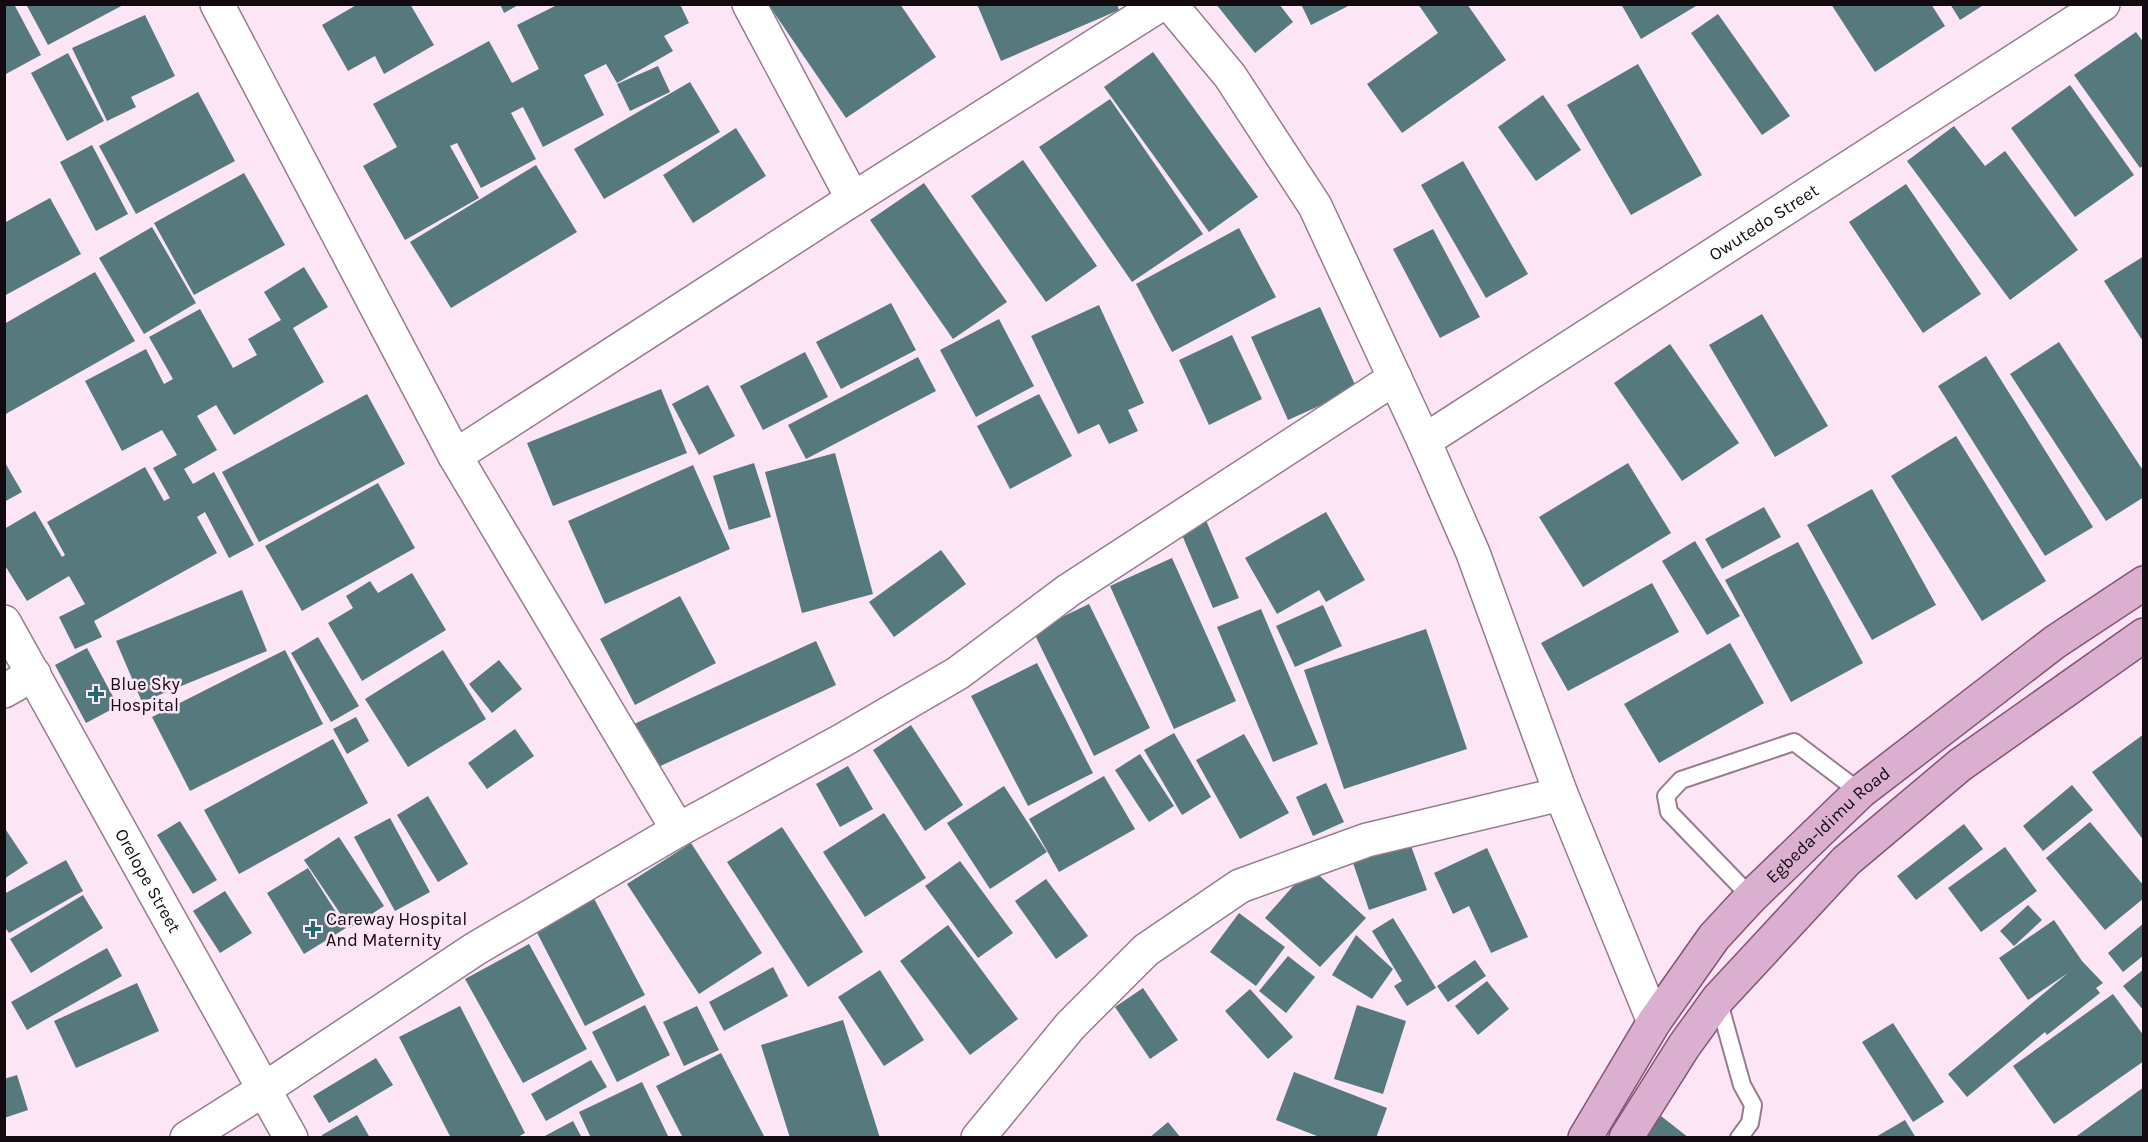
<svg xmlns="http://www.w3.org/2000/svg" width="2148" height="1142" font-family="Karla,sans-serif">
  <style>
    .building { fill: #56797d }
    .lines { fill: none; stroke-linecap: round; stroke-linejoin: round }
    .service-casing { stroke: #967c8e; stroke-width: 20 }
    .minor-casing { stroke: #967c8e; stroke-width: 36 }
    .primary-casing { stroke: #855377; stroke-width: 36 }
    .service { stroke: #fff; stroke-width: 16 }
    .minor { stroke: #fff; stroke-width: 33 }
    .primary { stroke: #daafcf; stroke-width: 33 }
    .poi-dot { fill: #206b72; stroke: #fce5f4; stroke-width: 2 }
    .labels { text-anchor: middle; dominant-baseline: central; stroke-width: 5; stroke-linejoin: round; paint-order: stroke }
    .street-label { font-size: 18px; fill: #130a10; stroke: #fce5f4 }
    .poi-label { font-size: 18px; fill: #130a10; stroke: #fce5f4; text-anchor: start }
  </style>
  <rect width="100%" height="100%" fill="#fce5f4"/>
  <g class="building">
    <polygon points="4,4 14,4 41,55 4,75"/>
    <polygon points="26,4 125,4 48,45"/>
    <polygon points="358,4 410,4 434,45 384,74 375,56 348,71 322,25"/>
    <polygon points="500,4 520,4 504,13"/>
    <polygon points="559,4 680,4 689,23 664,36 673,51 617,83 606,64 584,75 604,115 543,147 523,107 511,113 536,159 481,188 457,143 450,146 479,198 405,240 363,166 397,147 373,104 489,41 512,83 539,69 517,25"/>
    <polygon points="768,4 900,4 936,57 846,118"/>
    <polygon points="977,4 1117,4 1119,10 1001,61"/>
    <polygon points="1216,4 1279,4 1293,22 1255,53"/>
    <polygon points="1301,4 1352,4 1311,25"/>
    <polygon points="1418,4 1467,4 1506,60 1402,133 1367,84 1438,33"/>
    <polygon points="1621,4 1695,4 1696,6 1641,39"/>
    <polygon points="1831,4 1931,4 1945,26 1875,72"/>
    <polygon points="1950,4 1985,4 1960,20"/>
    <polygon points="1718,14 1790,116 1762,135 1691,33"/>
    <polygon points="145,15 175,76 131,97 136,107 107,121 72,48"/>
    <polygon points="2136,32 2144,43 2144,165 2140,168 2074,75"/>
    <polygon points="1153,52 1258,197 1209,232 1104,87"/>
    <polygon points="68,53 104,121 67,141 31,73"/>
    <polygon points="1638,64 1702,175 1631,215 1567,105"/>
    <polygon points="658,66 670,92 630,111 617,84"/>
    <polygon points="690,82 720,132 604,199 574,149"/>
    <polygon points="2070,85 2134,175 2075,217 2011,128"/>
    <polygon points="198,92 235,161 136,214 99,146"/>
    <polygon points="1543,95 1581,150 1536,181 1498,127"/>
    <polygon points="1110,99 1203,234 1132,282 1039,147"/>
    <polygon points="1954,126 1985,166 2005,151 2078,250 2010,300 1907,161"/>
    <polygon points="736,128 766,176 693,223 663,175"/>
    <polygon points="92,145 128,214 96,231 60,162"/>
    <polygon points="1023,160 1097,266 1046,302 971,196"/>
    <polygon points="1463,161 1528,274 1486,298 1421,185"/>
    <polygon points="536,165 577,232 451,308 410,242"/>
    <polygon points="244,173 285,245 194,295 154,223"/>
    <polygon points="924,183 1007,302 953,339 870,220"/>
    <polygon points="1906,184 1981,294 1923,333 1849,222"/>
    <polygon points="50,198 81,254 4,296 4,223"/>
    <polygon points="152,227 196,303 144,334 99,258"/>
    <polygon points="1239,228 1276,297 1172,352 1136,284"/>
    <polygon points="1433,229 1480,317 1440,338 1393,249"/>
    <polygon points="2144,256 2144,343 2104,281"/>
    <polygon points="304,267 328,307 293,328 324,382 234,435 216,405 197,416 217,450 184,469 193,484 214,472 254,545 229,558 205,512 197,517 217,553 94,621 102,637 75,649 59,617 85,604 69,576 27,601 4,564 4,529 35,511 62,557 65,555 47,522 145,467 164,501 170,498 153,468 177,455 162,430 122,451 85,381 146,349 164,384 173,379 149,337 200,309 233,368 257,355 248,339 281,320 264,292"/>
    <polygon points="95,272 135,341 4,415 4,324"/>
    <polygon points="891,303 916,350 841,389 816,342"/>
    <polygon points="1099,305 1144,403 1128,410 1138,431 1109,444 1099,424 1078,434 1031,336"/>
    <polygon points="1320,307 1357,389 1288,420 1251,337"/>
    <polygon points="1762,314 1828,426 1775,457 1709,345"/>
    <polygon points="999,319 1034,386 976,417 940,350"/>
    <polygon points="1232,335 1262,399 1209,425 1179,360"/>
    <polygon points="2059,342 2144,472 2144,497 2106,521 2010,374"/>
    <polygon points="1670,344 1739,443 1682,481 1614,383"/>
    <polygon points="805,352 828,397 763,430 740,386"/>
    <polygon points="1986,356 2093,527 2045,556 1938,386"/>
    <polygon points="918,357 936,391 806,459 788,425"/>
    <polygon points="708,385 735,436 699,455 672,404"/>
    <polygon points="661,389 687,453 553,506 527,443"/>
    <polygon points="367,394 405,464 259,542 222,472"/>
    <polygon points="1039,394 1072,456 1010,489 977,426"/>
    <polygon points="1956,436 2046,581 1982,621 1891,476"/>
    <polygon points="835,453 873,594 802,613 765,472"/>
    <polygon points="4,461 22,492 4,502"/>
    <polygon points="754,463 771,517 729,530 713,476"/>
    <polygon points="1628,463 1671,533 1583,587 1539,517"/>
    <polygon points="693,465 730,549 605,604 568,521"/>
    <polygon points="378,483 415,548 302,611 265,546"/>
    <polygon points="1872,489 1936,605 1872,640 1807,525"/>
    <polygon points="1764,507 1781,537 1722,569 1705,539"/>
    <polygon points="1326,512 1365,580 1326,602 1319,590 1277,614 1245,558"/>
    <polygon points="1205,518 1239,598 1213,608 1179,528"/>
    <polygon points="1695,541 1740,616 1707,635 1662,561"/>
    <polygon points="1798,542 1863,663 1791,702 1725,580"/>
    <polygon points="941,550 966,584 894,637 869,602"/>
    <polygon points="1172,558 1236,701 1174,729 1110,586"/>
    <polygon points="412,573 446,630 362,681 328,623 353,608 346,596 370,581 378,593"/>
    <polygon points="1652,583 1679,632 1568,691 1541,643"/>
    <polygon points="242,590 267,651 142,702 116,641"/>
    <polygon points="680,596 716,663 635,705 600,639"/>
    <polygon points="1089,604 1150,728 1094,756 1033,631"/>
    <polygon points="1323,605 1342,646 1295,667 1276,626"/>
    <polygon points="1261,609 1318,744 1273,762 1217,627"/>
    <polygon points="1426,629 1467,749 1344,789 1304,670"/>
    <polygon points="318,637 359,706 331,722 291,653"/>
    <polygon points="816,641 836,685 654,769 634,724"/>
    <polygon points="1730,643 1764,703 1659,763 1624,704"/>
    <polygon points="87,648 118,706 86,723 55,665"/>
    <polygon points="285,650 323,724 190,791 152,717"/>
    <polygon points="443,650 486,719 408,767 365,699"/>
    <polygon points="499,660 522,689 492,713 469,684"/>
    <polygon points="1037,663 1093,773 1028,806 971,696"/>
    <polygon points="356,717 369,741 347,754 333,729"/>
    <polygon points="911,725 963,805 925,831 873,750"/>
    <polygon points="515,729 534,756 487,789 468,763"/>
    <polygon points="1174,733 1211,797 1182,815 1144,750"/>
    <polygon points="1244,734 1289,813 1240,839 1196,760"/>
    <polygon points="2144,734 2144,841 2092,772"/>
    <polygon points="333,739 368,803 239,874 204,810"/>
    <polygon points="1140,754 1174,806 1149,822 1115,770"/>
    <polygon points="848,766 873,809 840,827 816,784"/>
    <polygon points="1104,776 1135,829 1059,872 1029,819"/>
    <polygon points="1326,783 1344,822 1313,836 1296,797"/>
    <polygon points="2072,785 2093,810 2043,851 2023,826"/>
    <polygon points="1004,786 1047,852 990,889 947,823"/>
    <polygon points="428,796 468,864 438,882 397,815"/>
    <polygon points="884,813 926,878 865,917 823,852"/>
    <polygon points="390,818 430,892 395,911 354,837"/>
    <polygon points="180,821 217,880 193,894 157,835"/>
    <polygon points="2090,822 2144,886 2144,898 2105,930 2046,858"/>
    <polygon points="1964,824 1983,849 1916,900 1897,876"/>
    <polygon points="4,827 28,863 4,879"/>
    <polygon points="782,827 863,952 808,987 727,862"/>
    <polygon points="339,837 384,906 350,928 304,860"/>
    <polygon points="691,843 762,953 699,994 627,884"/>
    <polygon points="1410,843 1427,890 1369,910 1353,863"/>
    <polygon points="2005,847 2037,891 1981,932 1948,888"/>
    <polygon points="1487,848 1528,937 1491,953 1469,906 1453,914 1434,873"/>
    <polygon points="66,860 83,891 9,933 4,926 4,894"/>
    <polygon points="960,861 1013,933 978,958 925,886"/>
    <polygon points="1310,867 1366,918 1320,967 1265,918"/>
    <polygon points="308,868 346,928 304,954 267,893"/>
    <polygon points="1046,879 1088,936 1056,959 1015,901"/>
    <polygon points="225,891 252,933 220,953 193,911"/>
    <polygon points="590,891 645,995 585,1026 531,921"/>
    <polygon points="83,895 103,928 31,973 10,939"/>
    <polygon points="2028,905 2042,920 2014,946 2000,931"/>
    <polygon points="1239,913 1285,947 1256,986 1210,952"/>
    <polygon points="1393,918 1436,988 1407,1006 1394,986 1402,981 1372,931"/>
    <polygon points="2054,920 2082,961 2103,983 2096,988 2100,993 2047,1035 2045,1032 1967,1097 1948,1074 2068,973 2028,1000 1999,958"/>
    <polygon points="2144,923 2144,955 2123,972 2108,953"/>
    <polygon points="948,925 1018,1019 970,1055 900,961"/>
    <polygon points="1356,935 1393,969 1372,999 1332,975"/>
    <polygon points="529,944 587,1049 523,1083 465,979"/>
    <polygon points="107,948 122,976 27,1030 11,1002"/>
    <polygon points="1288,956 1315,977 1286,1013 1259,991"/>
    <polygon points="1475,960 1486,976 1448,1002 1437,986"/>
    <polygon points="773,967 788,996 724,1031 709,1002"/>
    <polygon points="2144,969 2144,1011 2123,986"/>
    <polygon points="880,970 924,1040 884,1066 838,997"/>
    <polygon points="1487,981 1509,1009 1478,1035 1455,1006"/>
    <polygon points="137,983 159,1031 76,1068 54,1021"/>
    <polygon points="1143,988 1178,1040 1150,1059 1115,1007"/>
    <polygon points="1250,989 1293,1037 1268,1059 1225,1011"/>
    <polygon points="2113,994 2144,1036 2144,1061 2054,1124 2013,1066"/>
    <polygon points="645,1005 670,1055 617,1082 592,1032"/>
    <polygon points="1357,1005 1406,1021 1383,1094 1334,1079"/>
    <polygon points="460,1006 525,1133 516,1138 451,1138 399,1037"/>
    <polygon points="697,1006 719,1050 684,1066 663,1022"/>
    <polygon points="843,1020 880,1138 790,1138 761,1045"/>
    <polygon points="1893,1023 1944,1102 1913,1122 1862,1042"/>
    <polygon points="721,1053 765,1138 683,1138 656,1086"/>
    <polygon points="376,1058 393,1085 329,1123 313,1096"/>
    <polygon points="591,1060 607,1087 546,1121 531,1094"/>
    <polygon points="1294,1072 1387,1108 1376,1138 1322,1138 1276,1120"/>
    <polygon points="17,1075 28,1110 4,1118 4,1079"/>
    <polygon points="642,1082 669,1138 591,1138 579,1112"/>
    <polygon points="2144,1087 2144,1138 2074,1138"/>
    <polygon points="357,1115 370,1138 323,1138 322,1135"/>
    <polygon points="1661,1116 1689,1138 1645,1138"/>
    <polygon points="1905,1120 1916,1138 1874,1138"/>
    <polygon points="573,1121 582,1138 541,1138"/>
    <polygon points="1168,1122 1181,1138 1149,1138"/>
  </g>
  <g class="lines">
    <defs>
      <g id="service">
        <polyline points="1751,897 1669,812 1666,796 1681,780 1794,742 1860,792"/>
        <polyline points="1718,999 1742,1085 1753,1105 1750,1123 1739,1138"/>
      </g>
      <g id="minor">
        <polyline points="217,4 455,456 678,830"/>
        <polyline points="749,4 853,199"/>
        <polyline points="1170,4 1230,76 1315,206 1424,441 1473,553 1561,794 1654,1022"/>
        <path id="s1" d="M1424 441 2103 4"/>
        <polyline points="455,456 853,199 1161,4"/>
        <path id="s2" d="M4 622 291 1138"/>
        <polyline points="4,691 34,674"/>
        <polyline points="187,1138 263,1090 475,949 678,830 843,740 958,673 1069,590 1395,378"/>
        <polyline points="978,1138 1070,1026 1146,950 1240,886 1367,840 1561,794"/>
      </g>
      <g id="primary">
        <path id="s3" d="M1585 1138 1654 1022 1714 937 1751 897 1860 792 2055 642 2144 583"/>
        <polyline points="1626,1138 1684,1046 1718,999 1846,861 1960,765 2144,635"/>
      </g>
    </defs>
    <use href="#service" class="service-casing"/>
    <use href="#minor" class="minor-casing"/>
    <use href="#primary" class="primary-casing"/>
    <use href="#service" class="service"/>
    <use href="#minor" class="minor"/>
    <use href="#primary" class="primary"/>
  </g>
  <g class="poi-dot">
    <path d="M93 685h6v6h6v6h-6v6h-6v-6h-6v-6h6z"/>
    <path d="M310 920h6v6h6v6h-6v6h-6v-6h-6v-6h6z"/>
  </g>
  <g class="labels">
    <g class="street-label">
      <text stroke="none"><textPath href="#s1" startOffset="404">Owutedo Street</textPath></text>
      <text stroke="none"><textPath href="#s3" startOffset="399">Egbeda-Idimu Road</textPath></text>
      <text stroke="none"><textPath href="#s2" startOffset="296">Orelope Street</textPath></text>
    </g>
    <g class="poi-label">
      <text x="110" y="684">Blue Sky<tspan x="110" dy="21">Hospital</tspan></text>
      <text x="326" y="919">Careway Hospital<tspan x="326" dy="21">And Maternity</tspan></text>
    </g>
  </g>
  <rect width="2148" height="1142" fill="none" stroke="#130a10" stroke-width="12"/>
</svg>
